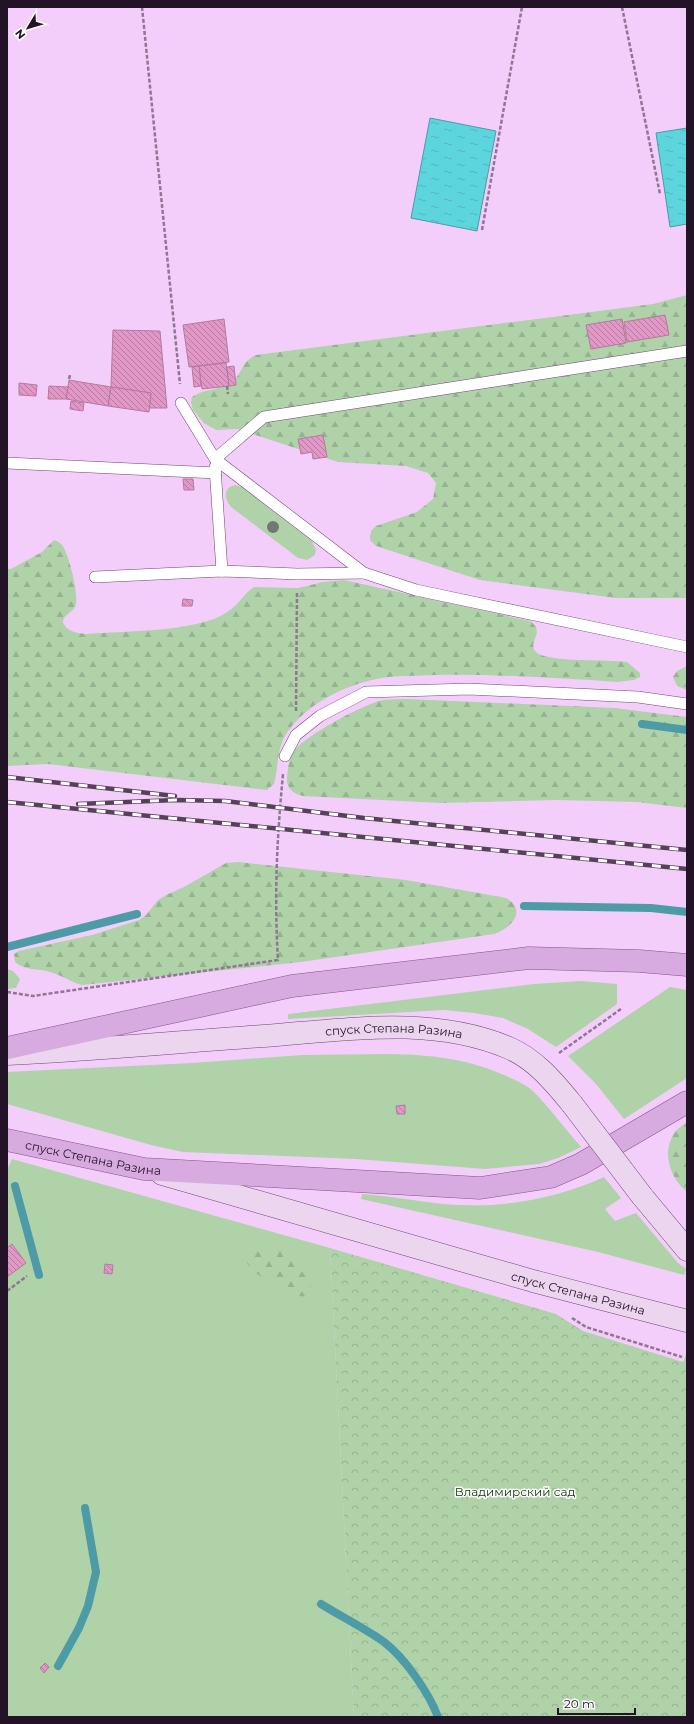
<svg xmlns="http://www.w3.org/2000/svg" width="694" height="1724" font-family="Montserrat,sans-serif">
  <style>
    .grass { fill: #afd2a9 }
    .forest { fill: url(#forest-firs) }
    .park { fill: url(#park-crowns) }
    .water { fill: url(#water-ripples); stroke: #4c9ba6 }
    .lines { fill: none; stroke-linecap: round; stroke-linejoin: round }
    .stream { stroke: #4c9ba6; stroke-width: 8 }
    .building { fill: url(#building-back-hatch); stroke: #b4799f }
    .lane-casing { stroke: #6e4676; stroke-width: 12 }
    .secondary-casing { stroke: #6e4676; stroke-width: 23 }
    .primary-casing { stroke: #865191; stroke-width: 23 }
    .path { stroke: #907595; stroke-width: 2.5; stroke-dasharray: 4 2; stroke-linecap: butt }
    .lane { stroke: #fff; stroke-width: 11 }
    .secondary { stroke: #ebd5ef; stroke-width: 22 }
    .primary { stroke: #d7abdf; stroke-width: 22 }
    .rail-casing { stroke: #57415a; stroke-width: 4.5 }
    .rail { stroke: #fefefe; stroke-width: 3; stroke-dasharray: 9; stroke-linecap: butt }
    .secondary-bridge-casing { stroke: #6e4676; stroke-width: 23; stroke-linecap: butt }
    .secondary-bridge { stroke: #ebd5ef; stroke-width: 22 }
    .tree { fill: #747874 }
    .labels { text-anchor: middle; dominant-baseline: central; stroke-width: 3; stroke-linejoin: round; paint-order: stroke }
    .street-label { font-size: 12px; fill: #231326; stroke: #fefefe }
    .park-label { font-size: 12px; fill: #0c3206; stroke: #fefefe }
  </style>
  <defs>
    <pattern id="forest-firs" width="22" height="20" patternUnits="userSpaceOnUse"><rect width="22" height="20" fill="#afd2a9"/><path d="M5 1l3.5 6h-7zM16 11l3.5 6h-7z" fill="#96b391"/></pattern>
    <pattern id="park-crowns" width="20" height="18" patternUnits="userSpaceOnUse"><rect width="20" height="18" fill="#afd2a9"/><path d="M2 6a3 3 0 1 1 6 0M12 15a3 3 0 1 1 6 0" fill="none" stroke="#96b391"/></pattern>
    <pattern id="water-ripples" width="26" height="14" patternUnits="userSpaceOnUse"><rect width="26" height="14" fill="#5dd5dd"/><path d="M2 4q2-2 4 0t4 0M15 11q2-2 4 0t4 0" fill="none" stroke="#51b6be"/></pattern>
    <pattern id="building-back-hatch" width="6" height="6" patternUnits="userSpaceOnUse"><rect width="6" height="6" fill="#e298c7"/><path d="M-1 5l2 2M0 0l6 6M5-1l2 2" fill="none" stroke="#b77ba1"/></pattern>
  </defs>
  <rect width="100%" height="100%" fill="#f4cefa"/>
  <g class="grass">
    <path d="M235 485 242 487 312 541 316 550 315 555 307 560 298 558 231 507C224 498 223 488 235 485Z"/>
    <polygon points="7,969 13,971 20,979 16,988 7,989"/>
    <polygon points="581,981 617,984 617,1004 556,1047 528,1029 503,1018 474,1013 444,1010 288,1019 288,1014 534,984"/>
    <polygon points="670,987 687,990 687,1078 624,1119 596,1084 568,1056"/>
    <path d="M390 1054C431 1055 465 1058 504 1075 513 1079 525 1084 533 1091 550 1108 565 1129 581 1147L558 1158 539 1164 485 1169 356 1159 183 1152 151 1145 7 1104V1072L192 1063 302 1055Z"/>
    <polygon points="12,1159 330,1248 354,1717 7,1717 7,1170"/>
    <path d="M604 1177 621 1198 605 1209 615 1221 636 1213 678 1263 686 1269 684 1275 598 1252 361 1199 362 1194C390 1196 416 1201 443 1204 498 1209 554 1200 604 1177Z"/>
  </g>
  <g class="forest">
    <path d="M687 295V598H616L480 580 376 546 370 540 371 531 376 526 417 512 433 499 436 483 428 473 406 466 338 462 237 429 216 430 204 423 193 410 191 402 192 397C205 388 221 391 233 381 244 371 240 363 256 355L653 304Z"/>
    <path d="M54 540C57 541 59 542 62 545 69 554 78 592 76 603 75 613 63 613 63 623 68 632 77 633 86 634 127 631 176 632 214 619 222 616 231 610 237 604 243 598 246 592 254 587L298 588 323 582 344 580 530 621C546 632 528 641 535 651 543 663 609 659 627 662L640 673V677L634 680 617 682C557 678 497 674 436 675 417 676 395 675 376 679 344 686 309 703 289 730 276 746 279 766 274 784L267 790 48 764 7 766V569H11L42 552Z"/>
    <polygon points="687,666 687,690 677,686 673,677 677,671"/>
    <path d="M408 699 615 708 687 717V808L637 802 557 800 441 803 303 796C293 794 286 788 287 777 288 770 288 761 292 754 301 737 364 704 383 700 391 699 400 699 408 699Z"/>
    <path d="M238 862 406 880 506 898C528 911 511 928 494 934L301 962 82 985C70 982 62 975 50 972 38 968 25 971 15 962L14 954 19 951 92 935 139 920 146 915 158 900 166 895 184 887 226 863Z"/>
    <path d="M687 1122V1192C670 1178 661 1152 675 1132 678 1128 683 1125 687 1122Z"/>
    <path d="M267 1248C274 1249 280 1249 286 1253 296 1259 317 1282 309 1294 306 1296 303 1297 300 1296 288 1293 249 1273 247 1262 251 1252 258 1250 267 1248Z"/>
  </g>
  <polygon class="park" points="330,1248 556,1314 583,1331 683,1362 687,1352 687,1717 354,1717"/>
  <g class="water">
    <polygon points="430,118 496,131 477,231 411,218"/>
    <polygon points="687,128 687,224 670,227 656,133"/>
  </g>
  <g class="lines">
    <g class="stream">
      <polyline points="642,724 687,730"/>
      <polyline points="524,906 651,908 687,912"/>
      <polyline points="7,947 137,914"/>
      <polyline points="15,1186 39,1275"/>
      <path d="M321 1604C342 1617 364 1628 384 1642 405 1658 429 1693 438 1717"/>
      <polyline points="58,1666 79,1628 88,1606 96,1572 85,1508"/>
    </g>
  </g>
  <g class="building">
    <polygon points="665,315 669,335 627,342 624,322"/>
    <polygon points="224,319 229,362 189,367 183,325"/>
    <polygon points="622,319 626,343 591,349 586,325"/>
    <polygon points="113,330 160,331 167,408 149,408 151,393 111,387"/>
    <polygon points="226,363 229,386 202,389 199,366"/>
    <polygon points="199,366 201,386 194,387 192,367"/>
    <polygon points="234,366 236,385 229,386 227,367"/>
    <polygon points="69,380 111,387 108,406 66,399"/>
    <polygon points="19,383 37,385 36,396 19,395"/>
    <polygon points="49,386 68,387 66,399 48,399"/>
    <polygon points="111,387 151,393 149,412 108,406"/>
    <polygon points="71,401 84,403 83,411 70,409"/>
    <polygon points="323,435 327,457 313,459 312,452 301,454 298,439"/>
    <polygon points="183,479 193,479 194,490 184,490"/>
    <polygon points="183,599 193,600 192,606 182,606"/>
    <polygon points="405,1105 405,1114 397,1114 396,1106"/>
    <polygon points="12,1244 26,1263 7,1277 7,1248"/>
    <polygon points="105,1264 113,1265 112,1274 104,1273"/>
    <polygon points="45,1663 49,1667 44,1673 40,1668"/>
  </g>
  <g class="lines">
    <defs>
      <g id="lane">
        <polyline points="181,403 215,459 364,573 416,590 687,647"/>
        <polyline points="215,459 264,417 687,351"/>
        <polyline points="7,463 216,473"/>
        <polyline points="215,467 222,571"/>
        <polyline points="95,577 222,571 297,574 364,573"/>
        <polyline points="285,756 296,735 320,716 366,692 469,689 638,697 687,704"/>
      </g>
      <g id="secondary">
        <path id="s1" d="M7 1054C93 1050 178 1042 264 1036 345 1030 431 1015 509 1048 535 1059 554 1082 572 1104"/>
        <path id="s2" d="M162 1174 533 1281 687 1321"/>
        <polyline points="642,1196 687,1250"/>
      </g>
      <g id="primary">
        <polyline points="7,1048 292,986 529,958 639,961 687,965"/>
        <path id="s3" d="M7 1140 144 1169 480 1188 551 1177 581 1164 687 1102"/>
      </g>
    </defs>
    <use href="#lane" class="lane-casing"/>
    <use href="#secondary" class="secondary-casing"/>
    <use href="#primary" class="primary-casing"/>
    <g class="path">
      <polyline points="142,7 180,384"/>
      <polyline points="622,7 660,194"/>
      <polyline points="482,230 522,7"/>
      <polyline points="69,379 70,375"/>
      <polyline points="227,386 228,394"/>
      <polyline points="296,711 297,592"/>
      <path d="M7 992 33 996 278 960C274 895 277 838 283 774"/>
      <polyline points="559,1053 621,1009"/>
      <polyline points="7,1291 27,1276"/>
      <polyline points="572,1318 586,1327 682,1357"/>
    </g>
    <use href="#lane" class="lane"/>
    <use href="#secondary" class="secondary"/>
    <use href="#primary" class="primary"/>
    <defs>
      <g id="rail">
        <polyline points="7,777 175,796"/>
        <polyline points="7,802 687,869"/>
        <polyline points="78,804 176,800 225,801 364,818 687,850"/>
      </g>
    </defs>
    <use href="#rail" class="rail-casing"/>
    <use href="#rail" class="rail"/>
    <defs>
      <polyline id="secondary-bridge" points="572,1104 642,1196"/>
    </defs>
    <use href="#secondary-bridge" class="secondary-bridge-casing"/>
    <use href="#secondary-bridge" class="secondary-bridge"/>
  </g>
  <circle class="tree" cx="273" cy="527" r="6"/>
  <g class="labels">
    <g class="street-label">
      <text stroke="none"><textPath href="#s1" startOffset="388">спуск Степана Разина</textPath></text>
      <text stroke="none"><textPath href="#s3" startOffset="88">спуск Степана Разина</textPath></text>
      <text stroke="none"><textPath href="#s2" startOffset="433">спуск Степана Разина</textPath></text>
    </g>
    <g class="park-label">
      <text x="515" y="1491">Владимирский сад</text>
    </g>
  </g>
  <rect width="694" height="1724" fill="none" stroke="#231326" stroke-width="16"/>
  <g transform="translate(28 28) rotate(232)" stroke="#fefefe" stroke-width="3" paint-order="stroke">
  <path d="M0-3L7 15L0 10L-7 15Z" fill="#231326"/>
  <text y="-6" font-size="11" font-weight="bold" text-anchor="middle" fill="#231326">N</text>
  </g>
  <path d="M558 1708v6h77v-6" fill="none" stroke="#231326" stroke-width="2"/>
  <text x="564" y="1708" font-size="12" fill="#231326" stroke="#fefefe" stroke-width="3" paint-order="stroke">20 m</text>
</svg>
